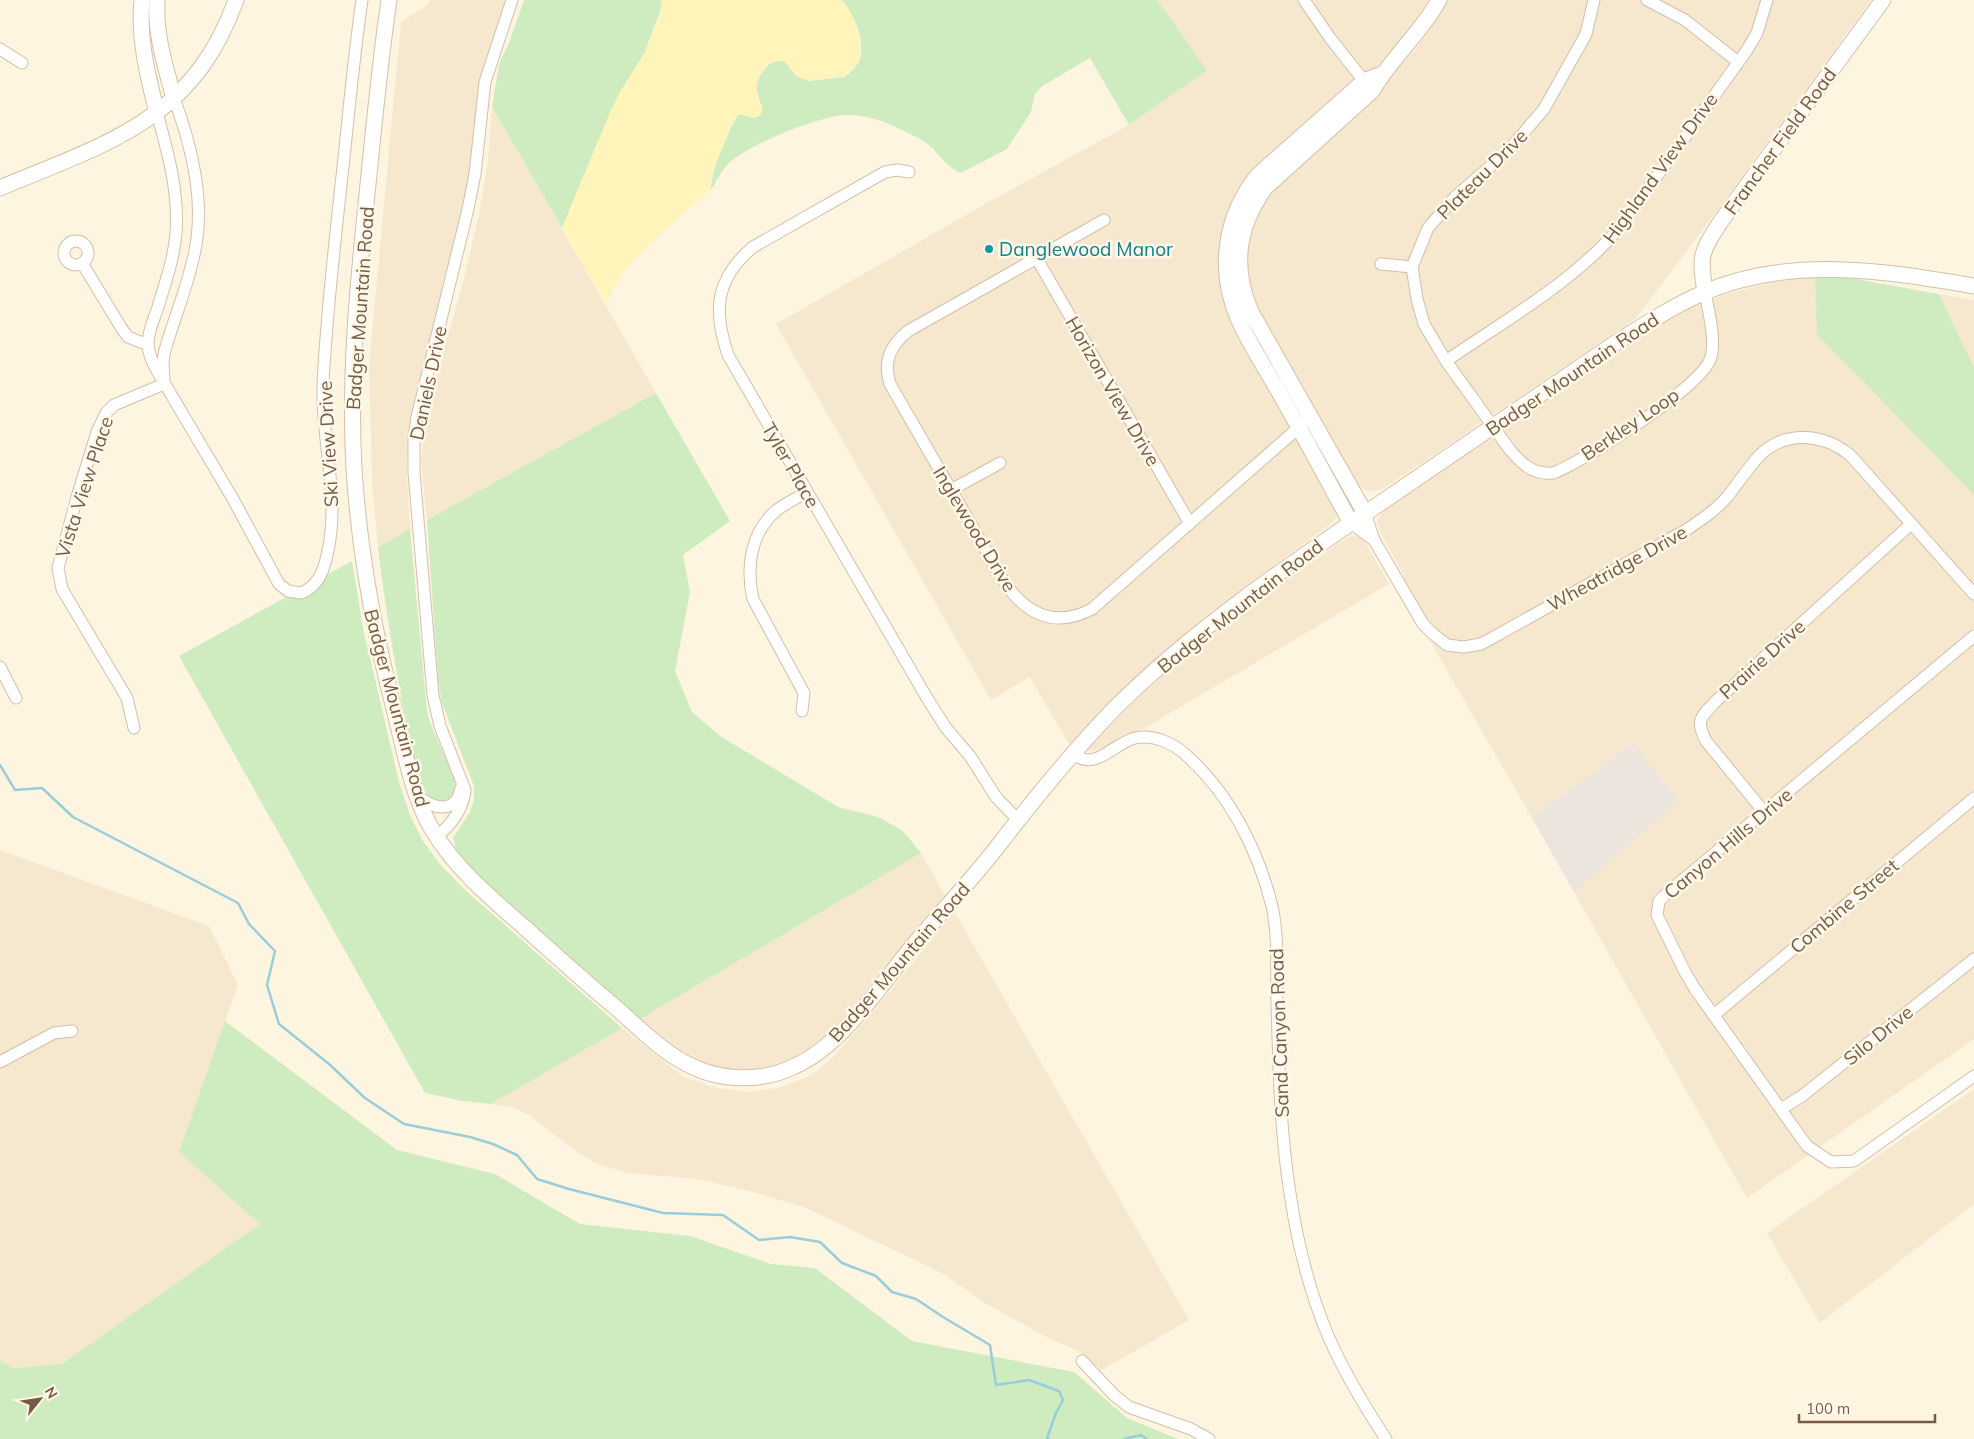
<svg xmlns="http://www.w3.org/2000/svg" width="1974" height="1439" font-family="Mulish,sans-serif">
  <style>
    .residential { fill: #f6e7cf }
    .industrial { fill: #ece5dd }
    .green { fill: #ceecbf }
    .sand { fill: #fff4ba }
    .lines { fill: none; stroke-linecap: round; stroke-linejoin: round }
    .stream { stroke: #9acddb; stroke-width: 2.5 }
    .street-casing { stroke: #d2bfaa; stroke-width: 13 }
    .secondary-casing { stroke: #d5bfa7; stroke-width: 17 }
    .street { stroke: #fff; stroke-width: 11 }
    .secondary { stroke: #fff; stroke-width: 15 }
    .culture-dot { fill: #0f9aa8; stroke: #fff8e9; stroke-width: 2 }
    .labels { text-anchor: middle; dominant-baseline: central; stroke-width: 5; stroke-linejoin: round; paint-order: stroke }
    .street-label { font-size: 19px; fill: #775b46; stroke: #fff8e9 }
    .culture-label { font-size: 19px; fill: #0d838f; stroke: #fff8e9; text-anchor: start }
  </style>
  <rect width="100%" height="100%" fill="#fef5e1"/>
  <g class="residential">
    <polygon points="430,0 507,0 468,187 414,410 408,443 407,476 410,529 378,547 372,480 369,366 401,22 426,6"/>
    <polygon points="1157,0 1429,0 1406,35 1375,69 1264,163 1222,281 1339,511 1337,517 1333,522 1205,616 1154,660 1069,744 1030,677 991,700 776,324 987,203 1129,125 1207,70"/>
    <polygon points="1449,0 1871,0 1731,192 1635,319 1419,465 1384,488 1371,492 1365,490 1357,484 1260,315 1252,297 1246,272 1247,242 1262,201 1373,95 1416,49"/>
    <polygon points="492,107 656,393 427,520 421,461 425,428 434,383 463,283 479,214 488,161"/>
    <polygon points="1815,274 1818,334 1974,495 1974,1039 1747,1198 1574,892 1679,799 1634,743 1532,818 1395,580 1404,575 1381,534 1377,522 1381,514 1386,509 1584,374 1664,323 1695,306 1730,293 1769,283"/>
    <polygon points="1939,294 1974,300 1974,368"/>
    <polygon points="1351,535 1360,537 1365,542 1389,584 1141,730 1123,735 1103,748 1092,751 1087,750 1143,693 1221,624"/>
    <polygon points="0,850 209,926 238,985 179,1152 261,1224 62,1364 13,1368 0,1360"/>
    <polygon points="921,853 945,896 834,1029 816,1045 796,1058 777,1065 751,1069 729,1069 708,1065 679,1049 640,1019"/>
    <polygon points="954,911 1189,1320 1102,1370 1074,1349 1050,1339 985,1303 942,1273 804,1207 749,1191 698,1179 628,1173 595,1163 566,1144 529,1115 514,1108 491,1104 622,1028 682,1076 716,1088 751,1092 782,1087 812,1075 834,1056 874,1011"/>
    <polygon points="1974,1089 1974,1204 1820,1323 1767,1233"/>
  </g>
  <polygon class="industrial" points="1634,743 1679,800 1574,892 1532,818"/>
  <g class="green">
    <polygon points="524,0 662,0 660,12 644,54 620,92 609,115 562,228 492,107 499,64 509,43"/>
    <path d="M841 0H1157L1207 70 1129 125 1090 58 1042 86 1035 94 1031 112 1007 149 961 173C948 169 941 156 930 146 922 139 910 134 900 129 884 121 864 114 846 115 819 116 746 145 727 165 721 172 716 182 711 190 710 175 728 123 740 114L754 118C756 113 760 105 759 99 759 94 755 90 757 84 759 74 771 56 784 61 790 64 802 76 808 81L844 77C851 73 860 64 861 55 864 40 853 10 841 0Z"/>
    <polygon points="1815,274 1844,277 1939,294 1974,368 1974,495 1817,334"/>
    <polygon points="656,393 730,521 683,555 690,592 675,671 692,712 720,736 838,807 878,817 903,831 921,853 640,1019 504,900 464,860 456,850 453,838 470,812 474,800 474,786 442,703 438,679 427,520"/>
    <path d="M410 529 427 712 431 725 455 780 454 794C449 801 439 805 431 799 410 782 382 583 378 547Z"/>
    <polygon points="352,561 363,628 399,782 410,815 423,841 439,863 465,890 622,1028 491,1104 463,1101 425,1093 179,656"/>
    <polygon points="225,1021 397,1150 495,1174 580,1224 690,1236 771,1264 815,1268 912,1341 1074,1372 1127,1418 1178,1439 0,1439 0,1360 13,1368 62,1364 260,1224 179,1152"/>
  </g>
  <path class="sand" d="M662 0H841C850 7 854 19 857 30 866 62 857 78 823 79 813 79 806 82 797 76 792 73 789 66 784 61 769 59 756 74 757 90 757 96 761 103 763 109L761 115 754 118 740 114 735 118 712 173 711 190 647 246 622 274 606 304 562 228 609 115 620 92 644 54 660 12Z"/>
  <g class="lines">
    <g class="stream">
      <polyline points="0,765 15,790 42,788 73,817 238,903 249,924 275,951 267,985 279,1024 329,1064 365,1098 404,1124 470,1137 493,1144 517,1155 537,1179 569,1189 663,1213 723,1215 759,1240 790,1237 820,1242 842,1263 876,1276 892,1292 916,1299 943,1317 990,1345 996,1385 1029,1380 1059,1391 1063,1400 1056,1413 1047,1438 1049,1439"/>
      <polyline points="1124,1439 1141,1435 1147,1439"/>
    </g>
    <defs>
      <g id="street">
        <polyline points="1304,0 1330,38 1368,86"/>
        <path d="M1594 0 1586 34 1544 109 1507 152 1455 197 1428 228 1412 267 1417 299 1424 324 1446 361 1510 450C1522 464 1533 475 1553 473 1583 462 1698 389 1710 360 1717 342 1708 310 1705 292"/>
        <polyline points="1647,0 1685,20 1738,62"/>
        <polyline points="0,49 22,63"/>
        <path d="M157 113C168 153 179 192 176 233 174 259 165 283 158 307 154 319 148 331 148 344 148 353 152 361 156 369L233 499 279 584 288 591 301 593C317 587 324 571 327 555 341 498 321 442 323 385 326 318 334 251 341 185 348 123 353 61 362 0"/>
        <path d="M909 172 897 170 885 172 753 247C715 279 713 311 728 355L927 698 946 728 970 756 996 797 1018 820"/>
        <path d="M1104 220 908 331C890 346 883 361 890 384L1003 580C1025 614 1054 629 1092 609L1305 422"/>
        <circle cx="76" cy="253" r="12"/>
        <polyline points="1037,259 1189,522"/>
        <polyline points="82,263 122,329 128,337 148,345"/>
        <polyline points="1381,264 1412,267"/>
        <path d="M1446 361C1507 319 1574 282 1622 225L1747 50 1757 33 1767 0"/>
        <path d="M164 380 163 361 165 350C174 319 187 288 194 255 206 203 192 147 174 98"/>
        <polyline points="951,490 1000,463"/>
        <path d="M1365 513 1374 540 1423 624 1432 633 1447 645 1464 647 1481 644 1494 637 1686 530C1701 520 1716 510 1728 496 1739 482 1749 466 1762 453 1788 430 1824 434 1850 455L1974 594"/>
        <polyline points="1351,523 1374,540"/>
        <polyline points="1974,636 1666,894 1659,901 1657,915 1685,972 1695,989 1807,1146 1831,1162 1854,1161 1974,1076"/>
        <polyline points="0,667 16,698"/>
        <path d="M802 711 804 693 753 599C746 568 750 532 777 510 786 503 797 498 807 492"/>
        <polyline points="134,728 127,698 62,589 58,568 77,497 97,432 106,413 114,405 164,384"/>
        <path d="M1074 754C1095 772 1114 743 1135 738 1153 734 1173 743 1186 755 1230 794 1258 850 1272 906 1279 938 1276 973 1277 1005 1279 1068 1280 1131 1290 1193 1297 1242 1310 1293 1329 1338 1345 1374 1365 1407 1386 1439"/>
        <path d="M418 796C433 809 456 815 461 788"/>
        <path d="M1764 812 1706 741C1695 720 1701 717 1716 701L1911 524"/>
        <path d="M437 836C451 825 463 809 465 790L440 726 433 695 414 473V438L417 417 468 209 475 174 485 82 512 0"/>
        <polyline points="1714,1015 1974,798"/>
        <polyline points="0,1062 54,1033 72,1031"/>
        <polyline points="1781,1109 1802,1096 1974,959"/>
        <polyline points="1082,1361 1115,1396 1129,1407 1191,1429 1209,1439"/>
      </g>
      <g id="secondary">
        <path d="M142 0C138 38 148 77 157 113"/>
        <path d="M157 0C155 35 165 65 174 98"/>
        <path d="M389 0C379 68 373 136 366 204 357 292 349 379 354 468 359 549 373 627 393 705 404 747 411 794 433 831 456 869 491 898 524 927 554 954 584 981 615 1007 636 1025 656 1046 680 1060 714 1081 759 1084 795 1066 843 1044 879 987 912 947 940 913 971 881 998 846 1035 798 1073 751 1115 708 1195 628 1289 565 1382 502 1458 450 1535 398 1611 346 1641 327 1671 307 1703 293 1789 255 1886 271 1974 286"/>
        <path d="M0 188C107 143 193 121 236 0"/>
        <path d="M1705 292C1699 254 1701 253 1721 221L1883 0"/>
        <path d="M1365 513 1251 312C1232 267 1237 228 1265 188L1372 91C1391 58 1421 33 1439 0"/>
        <path d="M1351 523C1328 481 1306 440 1283 399 1268 372 1250 346 1238 318 1217 269 1225 216 1258 175L1364 81 1382 74"/>
      </g>
    </defs>
    <use href="#street" class="street-casing"/>
    <use href="#secondary" class="secondary-casing"/>
    <use href="#street" class="street"/>
    <use href="#secondary" class="secondary"/>
  </g>
  <circle class="culture-dot" cx="989" cy="249" r="5"/>
  <g class="labels">
    <g class="street-label">
      <text transform="translate(1780 141) rotate(-54)">Francher Field Road</text>
      <text transform="translate(1660 168) rotate(-54)">Highland View Drive</text>
      <text transform="translate(1482 174) rotate(-45)">Plateau Drive</text>
      <text transform="translate(360 308) rotate(-86)">Badger Mountain Road</text>
      <text transform="translate(1572 374) rotate(-34)">Badger Mountain Road</text>
      <text transform="translate(428 383) rotate(-78)">Daniels Drive</text>
      <text transform="translate(1113 391) rotate(60)">Horizon View Drive</text>
      <text transform="translate(1630 424) rotate(-34)">Berkley Loop</text>
      <text transform="translate(328 444) rotate(-93)">Ski View Drive</text>
      <text transform="translate(791 465) rotate(60)">Tyler Place</text>
      <text transform="translate(84 487) rotate(-72)">Vista View Place</text>
      <text transform="translate(975 529) rotate(59)">Inglewood Drive</text>
      <text transform="translate(1617 568) rotate(-29)">Wheatridge Drive</text>
      <text transform="translate(1240 606) rotate(-38)">Badger Mountain Road</text>
      <text transform="translate(1762 659) rotate(-42)">Prairie Drive</text>
      <text transform="translate(397 708) rotate(75)">Badger Mountain Road</text>
      <text transform="translate(1728 843) rotate(-40)">Canyon Hills Drive</text>
      <text transform="translate(1844 906) rotate(-40)">Combine Street</text>
      <text transform="translate(899 962) rotate(-49)">Badger Mountain Road</text>
      <text transform="translate(1279 1033) rotate(-92)">Sand Canyon Road</text>
      <text transform="translate(1878 1035) rotate(-39)">Silo Drive</text>
    </g>
    <g class="culture-label">
      <text x="999" y="249">Danglewood Manor</text>
    </g>
  </g>
  <g transform="translate(40 1399) rotate(60)" stroke="#fff8e9" stroke-width="4" paint-order="stroke">
  <path d="M0-4L9 19L0 12L-9 19Z" fill="#775b46"/>
  <text y="-8" font-size="14" font-weight="bold" text-anchor="middle" fill="#775b46">N</text>
  </g>
  <path d="M1799 1414v8h136v-8" fill="none" stroke="#775b46" stroke-width="2.5"/>
  <text x="1806" y="1414" font-size="15" fill="#775b46" stroke="#fff8e9" stroke-width="4" paint-order="stroke">100 m</text>
</svg>
